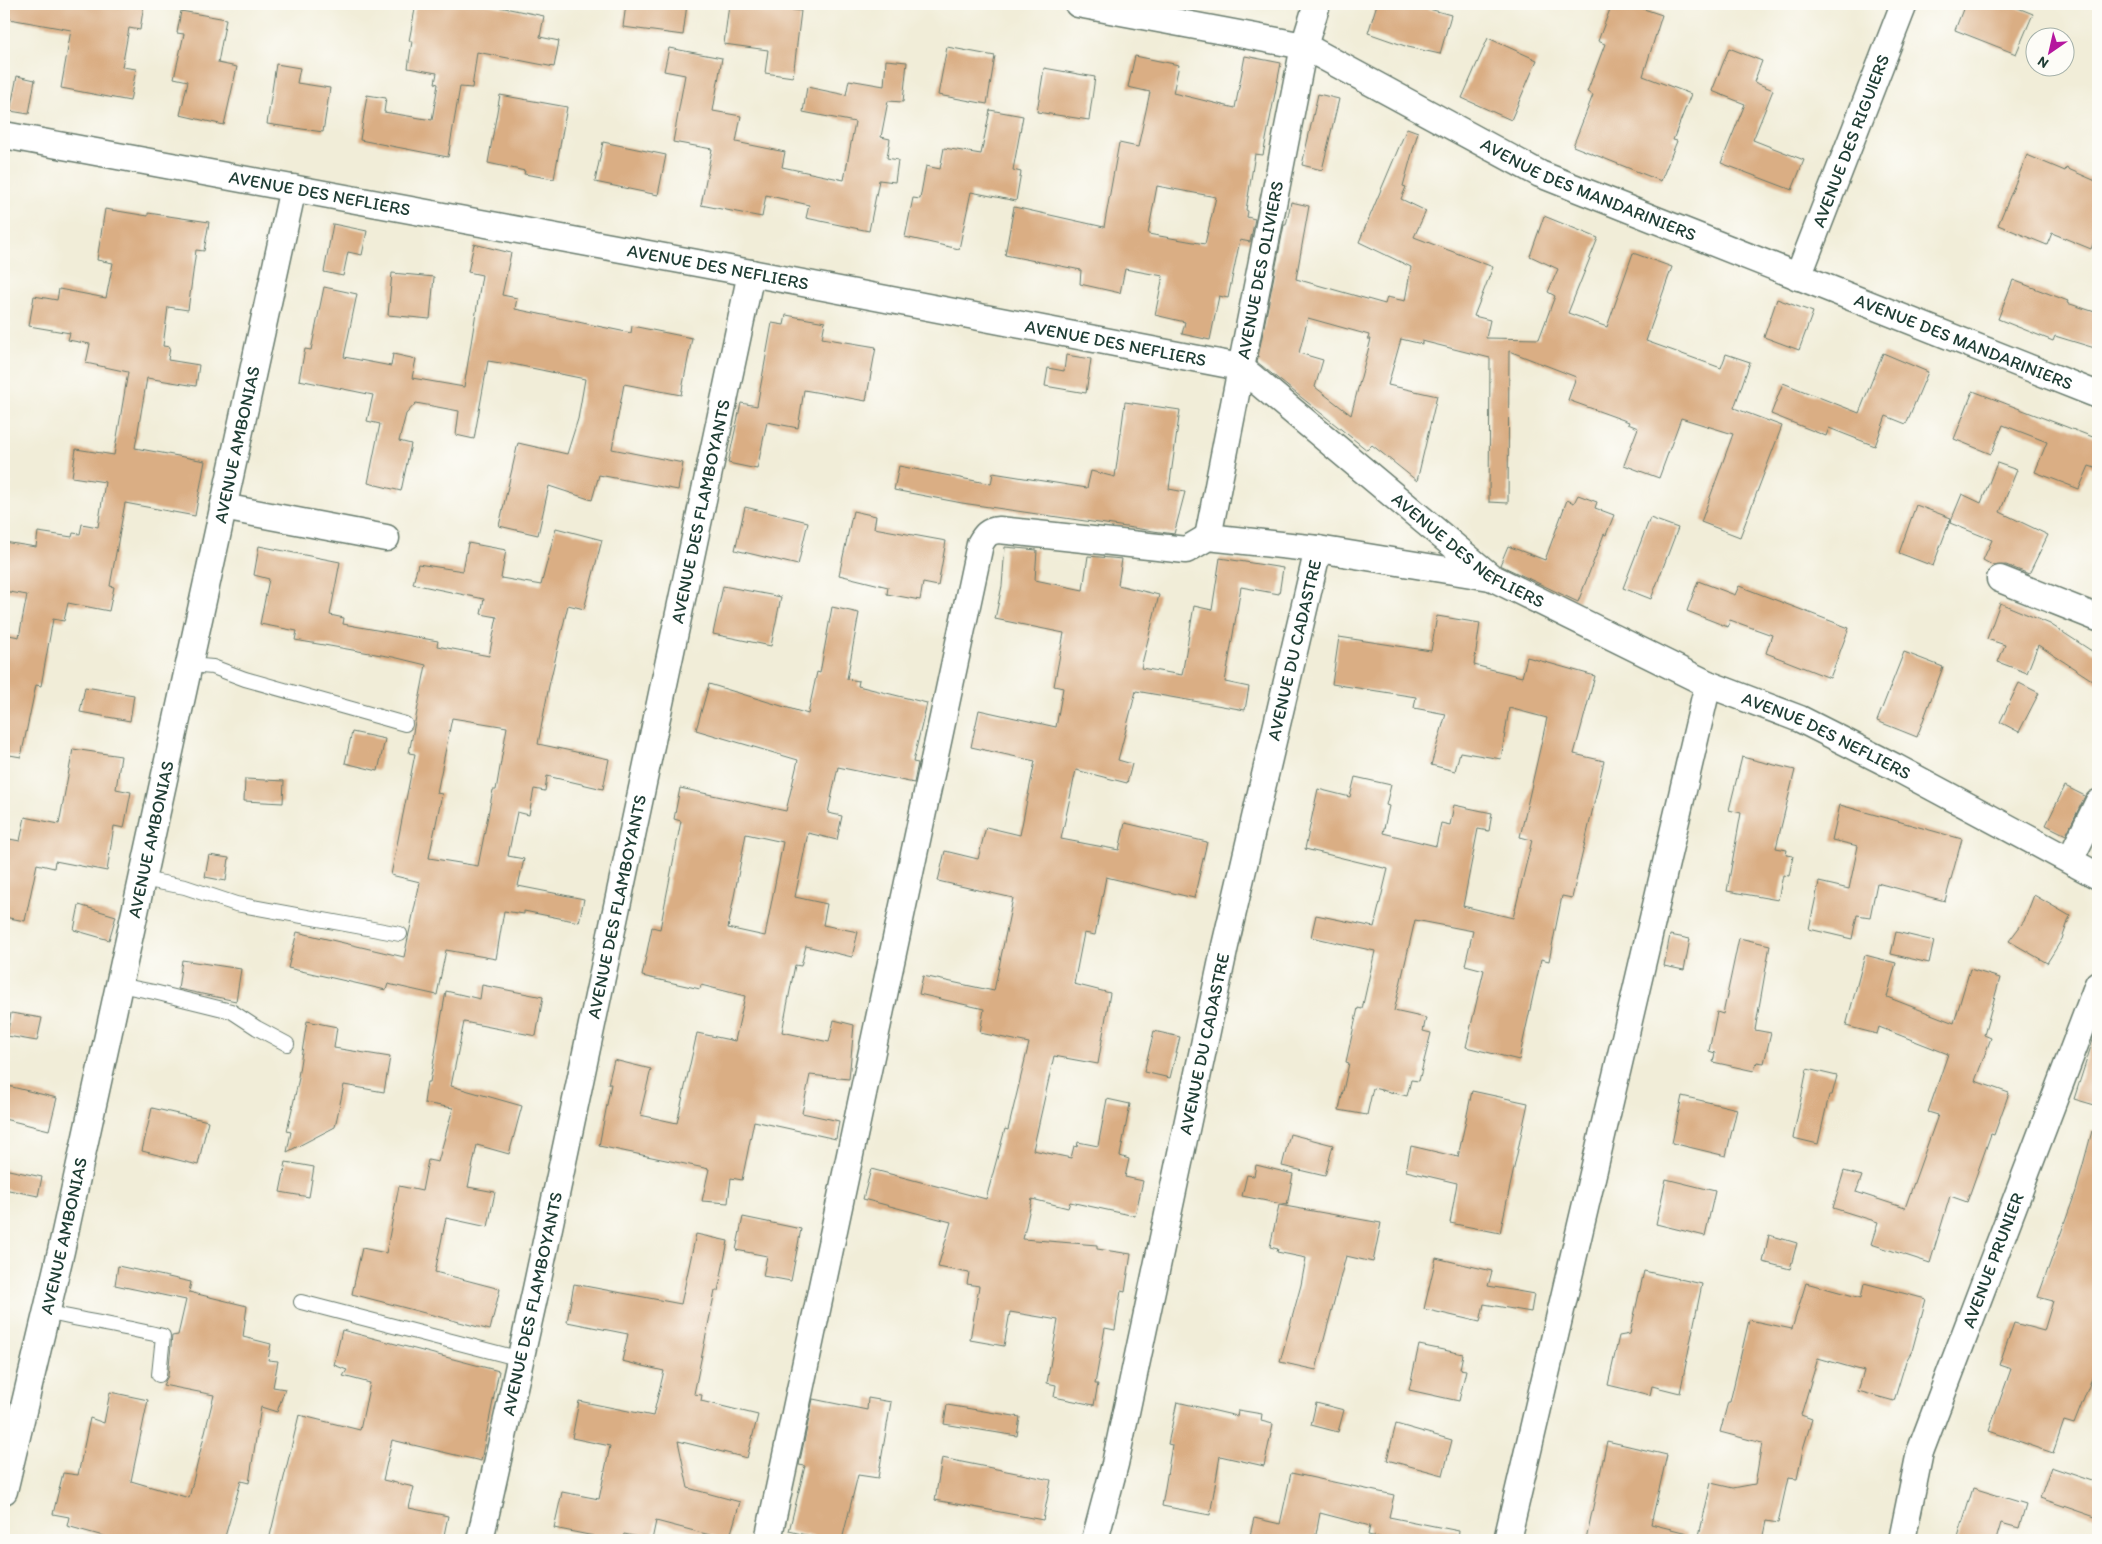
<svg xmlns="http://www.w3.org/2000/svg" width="2102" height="1544" font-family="Itim,sans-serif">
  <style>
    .building { fill: #daae84; fill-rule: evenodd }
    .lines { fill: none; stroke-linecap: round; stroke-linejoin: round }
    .lane-casing { stroke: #687b6d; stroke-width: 16 }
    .street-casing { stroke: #687b6d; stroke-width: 29 }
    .lane { stroke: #fff; stroke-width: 14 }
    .street { stroke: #fff; stroke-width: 26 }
    .labels { text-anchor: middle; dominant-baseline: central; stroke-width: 4; stroke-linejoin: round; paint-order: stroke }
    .street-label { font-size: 18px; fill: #1f3d34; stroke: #fdfcf7 }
  </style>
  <rect width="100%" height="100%" fill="#fdfcf7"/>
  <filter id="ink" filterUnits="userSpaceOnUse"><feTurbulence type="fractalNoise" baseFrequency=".02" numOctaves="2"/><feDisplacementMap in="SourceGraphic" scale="10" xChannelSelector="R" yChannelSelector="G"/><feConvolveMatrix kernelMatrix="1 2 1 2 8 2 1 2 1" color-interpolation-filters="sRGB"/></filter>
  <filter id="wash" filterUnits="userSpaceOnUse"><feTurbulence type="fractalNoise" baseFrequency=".0096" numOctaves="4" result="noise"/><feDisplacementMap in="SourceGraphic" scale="20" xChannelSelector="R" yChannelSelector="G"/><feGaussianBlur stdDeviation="1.12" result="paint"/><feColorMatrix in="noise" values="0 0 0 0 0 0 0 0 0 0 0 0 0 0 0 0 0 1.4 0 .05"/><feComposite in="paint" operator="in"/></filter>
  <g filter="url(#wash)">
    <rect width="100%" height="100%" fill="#f1edd8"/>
    <g id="blocks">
      <g class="building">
        <polygon points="4,4 144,4 140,30 129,28 122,67 136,69 130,101 61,88 71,30 4,18"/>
        <polygon points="416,4 485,4 544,16 540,37 559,41 554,67 477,52 472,88 460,87 448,157 360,140 367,95 386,98 384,112 432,120 438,84 435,83 437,73 408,68 412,41 409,41"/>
        <polygon points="626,4 687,4 683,35 623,27"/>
        <polygon points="729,4 749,4 801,11 793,77 765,73 768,50 724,44"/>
        <polygon points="1377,4 1423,4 1422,7 1451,15 1440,54 1408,47 1368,33"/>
        <polygon points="1612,4 1643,4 1641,8 1662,15 1643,76 1691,94 1673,140 1677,141 1661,181 1573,146 1593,95 1587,92 1605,44 1598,41"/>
        <polygon points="1965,4 2008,4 2033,14 2016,54 1955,30"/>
        <polygon points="181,11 226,19 218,63 237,67 224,125 180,115 188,81 174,78 184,34 177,33"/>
        <polygon points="1488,38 1537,60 1511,120 1462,98"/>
        <polygon points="947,47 995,56 987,104 938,95"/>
        <polygon points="669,48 722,58 713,111 741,116 736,142 785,152 782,167 844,180 855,122 803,112 807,87 846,95 849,80 884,86 886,60 907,62 903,102 888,101 881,137 890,139 887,158 898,160 895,182 879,180 869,231 806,218 809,205 766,195 762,217 701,205 712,149 673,142 685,75 664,71"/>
        <polygon points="1729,48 1762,61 1754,82 1773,90 1753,140 1804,160 1792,190 1721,163 1745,104 1712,91"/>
        <path d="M1135 56 1179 65 1173 93 1235 108 1245 56 1281 63 1263 155 1255 154 1246 210 1248 211 1247 217 1255 219 1250 242 1240 240 1228 298 1219 296 1210 340 1182 334 1185 322 1155 315 1163 276 1125 269 1120 293 1080 284 1081 270 1005 255 1014 207 1104 227 1119 143 1138 147 1150 92 1128 87ZM1157 186 1216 197 1205 244 1148 234Z"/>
        <polygon points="276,64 300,68 297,83 330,88 323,132 267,124"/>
        <polygon points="1044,68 1095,77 1089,120 1037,112"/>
        <polygon points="17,76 35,80 29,114 10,111"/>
        <polygon points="1318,94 1339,99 1322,170 1302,165"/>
        <polygon points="500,95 567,107 554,179 524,174 525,171 488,163"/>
        <polygon points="990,110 1023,116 1013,170 1021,172 1016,201 971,192 959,249 905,237 913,198 920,199 926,166 940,169 944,148 981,154"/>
        <path d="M1407 128 1418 132 1403 186 1406 187 1401 199 1426 211 1414 237 1493 267 1474 316 1490 320 1486 338 1539 339 1555 296 1548 292 1558 269 1530 256 1544 216 1598 238 1568 313 1607 327 1633 253 1672 267 1646 341 1721 368 1726 354 1750 362 1734 408 1782 426 1740 537 1701 522 1733 434 1681 418 1659 478 1624 465 1638 428 1628 424 1629 422 1568 400 1576 377 1509 351 1508 503 1489 502 1490 358 1422 341V344L1401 339 1388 385 1437 396 1417 481 1372 445 1367 450 1257 362 1284 225H1286L1291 202 1309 206 1296 279 1385 304 1387 297 1405 301 1411 267 1359 242ZM1308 318 1369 335 1368 339H1371L1351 415 1315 387 1323 360 1299 353Z"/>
        <polygon points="603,142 666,155 658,195 595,182"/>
        <polygon points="2027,155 2065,171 2066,168 2098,182 2098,231 2091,249 2052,233 2047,245 1998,225"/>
        <polygon points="105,209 148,216 148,213 209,222 204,251 196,250 188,310 168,307 163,346 170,347 168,360 199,365 196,386 147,378 135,448 205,461 195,516 125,503 110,586 114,587 109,611 68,603 64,621 53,619 41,686 36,685 21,757 4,754 4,634 19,637 27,595 4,591 4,542 36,547 38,532 72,537 73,533 80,534 82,524 98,527 105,482 72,477 76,449 114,455 128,372 86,363 90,344 68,340 70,333 29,326 34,296 57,300 59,289 106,298 113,263 97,260"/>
        <polygon points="333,224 367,231 362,255 348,252 343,276 324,272"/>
        <polygon points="474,244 511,253 502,295 517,298 515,309 631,333 632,326 692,338 681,395 624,384 612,449 683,463 678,490 599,475 592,500 549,486 538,535 499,526 518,443 567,454 578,419 585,379 507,363 507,364 488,361 474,439 456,435 459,411 416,403 406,414 399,441 411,444 401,491 368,483 380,424 367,421 373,395 299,380 305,349 311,350 324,287 357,294 344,357 391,366 393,354 416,359 412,378 464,387 482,275 468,272"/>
        <polygon points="392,273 434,277 430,319 388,315"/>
        <polygon points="2013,280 2068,301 2067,303 2098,313 2098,349 2055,336 2053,341 1998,319"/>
        <polygon points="1777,299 1813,312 1799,350 1764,337"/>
        <polygon points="786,315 825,322 822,338 876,347 866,401 804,390 798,428 767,422 757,469 728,463 741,403 757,406 772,323 784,325"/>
        <polygon points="1883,353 1928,372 1906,424 1886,416 1875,446 1829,428 1826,436 1771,414 1783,383 1859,413"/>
        <polygon points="1066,355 1091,359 1086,393 1045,386 1048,368 1064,371"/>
        <polygon points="1973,391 2098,439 2098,469 2089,466 2079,489 2035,472 2047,442 2003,425 1991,454 1954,439"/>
        <polygon points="1125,402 1180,410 1169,489 1185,492 1174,534 962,503 894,490 899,466 991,484 993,473 1087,488 1091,471 1115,477"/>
        <polygon points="1997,463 2017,470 2000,512 2048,535 2029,574 2006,565 1994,566 1983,560 1992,540 1950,523 1962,494 1981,503"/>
        <polygon points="1578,495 1597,502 1595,508 1614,515 1606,535 1604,534 1578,602 1500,565 1508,546 1545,560 1567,500 1574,503"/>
        <polygon points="1916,505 1951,518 1933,566 1899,553"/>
        <polygon points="745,507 808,522 798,565 735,550"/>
        <polygon points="853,511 876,516 874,528 946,541 938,586 923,583 920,600 887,594 888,587 839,575"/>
        <polygon points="1650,518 1678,528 1651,599 1623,588"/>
        <path d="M556 528 602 540 584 609 568 605 549 686 538 744 609 759 603 789 547 776 545 791 534 789 529 815 517 812 508 856 524 859 518 886 584 899 579 922 524 911V914L504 911 496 959 446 950 437 995 388 984 386 990 288 968 297 932 404 957 420 882 391 875 415 754 409 753 426 665 393 657 295 640 297 631 260 624 269 579 254 575 259 546 340 562 330 615 344 618 343 624 438 641 437 646 489 656 497 617 481 614 484 599 413 584 418 564 463 571 468 543 506 550 501 578 541 585ZM452 718 507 727 496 790H493L478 866 429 858 442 794 437 793Z"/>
        <polygon points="1005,547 1037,550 1035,580 1083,590 1088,556 1122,559 1118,585 1159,595 1141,668 1182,675 1194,606 1212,610 1220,558 1283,568 1279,594 1241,587 1225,682 1249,687 1245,710 1136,691 1118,760 1132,764 1127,783 1076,770 1061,839 1119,850 1125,823 1207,842 1194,898 1106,877 1095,935 1084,933 1074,984 1110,993 1098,1064 1054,1056 1033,1150 1071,1158 1074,1146 1077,1147 1078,1142 1098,1146 1107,1099 1130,1104 1120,1156 1129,1159 1125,1177 1143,1181 1135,1216 1070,1202 1068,1208 1032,1199 1023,1239 1097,1245 1097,1249 1131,1254 1125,1292 1121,1291 1115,1330 1105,1328 1095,1384 1098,1384 1094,1405 1054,1397 1056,1385 1047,1383 1058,1320 1010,1312 1004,1346 970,1340 979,1286 967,1284 969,1273 938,1267 951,1222 863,1199 871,1169 986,1199 1005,1129 1008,1130 1029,1043 980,1033 984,1009 919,994 923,976 994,991 1013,898 938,881 945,851 978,859 986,827 1020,835 1035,761 971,747 979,710 1056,727 1063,688 1054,686 1064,633 995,619 1002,586"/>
        <polygon points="1698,581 1735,595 1739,586 1849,628 1830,678 1766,653 1772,635 1730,620 1728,627 1687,611"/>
        <polygon points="723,586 781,597 771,646 713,634"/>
        <polygon points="2000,603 2050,624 2098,655 2098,684 2038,645 2027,673 1998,662 2005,645 1987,639"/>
        <path d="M832 607 859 613 847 679 859 681 858 686 927 703 913 762 918 763 914 783 838 767 828 813 842 816 837 840 808 833 795 897 827 904 823 925 858 932 852 957 806 946 801 966 795 965 782 1032 829 1042 834 1020 854 1025 849 1079 810 1075 802 1113 839 1121 836 1139 754 1121 742 1180 731 1178 728 1203 702 1201 709 1169 599 1146 611 1084H608L614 1060 651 1069 640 1115 677 1123 697 1033 735 1041 745 996 701 985 700 989 642 976 652 927 660 929 681 821 674 819 680 788 786 811 798 760 696 730 709 684 808 714 817 672 820 673ZM746 834 783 842 765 936 728 928Z"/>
        <polygon points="1437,616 1480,623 1474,665 1522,677 1527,657 1595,676 1574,754 1604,761 1572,898 1562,896 1549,961 1541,959 1519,1060 1466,1047 1484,970 1465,965 1473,931 1415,920 1394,1011 1426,1018 1423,1031 1431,1033 1419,1081 1411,1080 1407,1096 1373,1088 1367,1115 1339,1110 1349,1063 1346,1062 1358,1008 1362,1009 1375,951 1311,937 1316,915 1374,927 1388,869 1305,849 1318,789 1350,797 1355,777 1391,785 1386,805 1389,806 1383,833 1436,846 1441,823 1450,825 1454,805 1492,813 1489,831 1478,829 1463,906 1513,918 1532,840 1520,837 1547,718 1509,708 1501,759 1460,752 1455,771 1431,765 1446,714 1414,708 1416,697 1332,684 1339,637 1431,651"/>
        <polygon points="1904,652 1943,667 1917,737 1877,721"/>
        <polygon points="2019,683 2039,693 2019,732 2000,722"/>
        <polygon points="85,687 134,695 130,721 80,712"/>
        <polygon points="352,732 385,739 378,771 345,763"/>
        <polygon points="73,749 121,756 116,789 131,792 124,828 114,826 107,871 55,861 54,868 37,864 25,921 4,917 4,838 20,841 25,817 59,824"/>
        <polygon points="1742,757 1795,770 1776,848 1787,850 1786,855 1793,856 1789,876 1783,875 1778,900 1727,891 1741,813 1729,810"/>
        <polygon points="245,779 284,781 283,803 244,801"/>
        <polygon points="2065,786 2085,796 2066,835 2046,825"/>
        <polygon points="1840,805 1962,839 1945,901 1877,883 1870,917 1857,915 1852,939 1809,929 1819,882 1849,889 1858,846 1832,840"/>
        <polygon points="209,855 229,858 226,881 205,877"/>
        <polygon points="2034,895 2070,916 2062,939 2047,963 2009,941 2024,921"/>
        <polygon points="79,905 116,916 109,940 74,930"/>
        <polygon points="1896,932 1934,941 1929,963 1891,954"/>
        <polygon points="1670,935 1690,939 1684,970 1664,966"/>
        <polygon points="1739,938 1770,945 1755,1030 1771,1033 1764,1063 1757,1062 1754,1071 1713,1062 1715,1053 1709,1051 1717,1012 1723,1014"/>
        <polygon points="1865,955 1896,963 1887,997 1954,1023 1970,969 2000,978 1984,1035 1991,1038 1975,1081 2009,1093 1994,1135 1991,1134 1967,1202 1950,1196 1930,1263 1871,1244 1878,1222 1833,1208 1844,1171 1862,1176 1856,1192 1905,1208 1938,1115 1928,1112 1948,1054 1879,1027 1877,1034 1846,1026"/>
        <polygon points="182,960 241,969 236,1001 178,989"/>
        <polygon points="482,985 543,997 536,1036 464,1022 451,1086 522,1106 509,1154 477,1145 468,1187 495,1192 488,1227 446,1218 435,1272 500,1289 490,1330 352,1294 362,1248 386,1253 399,1186 422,1191 428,1160 438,1162 453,1108 424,1103 427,1082 430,1082 446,991 480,999"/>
        <polygon points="11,1013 42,1018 37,1041 7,1036"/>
        <polygon points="307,1021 337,1027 334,1048 390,1057 384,1092 344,1085 335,1127 287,1152 291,1132 287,1131 299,1078 298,1077"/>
        <polygon points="1154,1031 1180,1037 1170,1078 1144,1072"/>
        <polygon points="2095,1034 2098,1034 2098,1106 2074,1099"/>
        <polygon points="1807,1069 1837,1076 1832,1095 1829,1095 1818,1144 1793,1138"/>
        <polygon points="4,1085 57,1098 49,1130 4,1119"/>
        <polygon points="1472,1091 1528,1103 1500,1233 1450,1223 1457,1183 1406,1171 1411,1146 1458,1157"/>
        <polygon points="1682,1096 1737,1109 1726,1156 1672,1143"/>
        <polygon points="152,1108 208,1121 198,1165 142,1151"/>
        <polygon points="2092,1131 2098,1132 2098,1363 2074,1424 2064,1421 2053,1453 1989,1431 2011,1369 1999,1365 2014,1323 2044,1331 2053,1301 2038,1297 2076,1191"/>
        <polygon points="1290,1134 1333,1145 1325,1176 1282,1166"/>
        <polygon points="286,1162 314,1167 309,1197 280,1192"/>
        <polygon points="1256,1165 1293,1174 1287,1205 1242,1196 1247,1175 1254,1176"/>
        <polygon points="4,1169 42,1177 38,1196 4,1189"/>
        <polygon points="1666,1179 1715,1191 1705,1236 1656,1224"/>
        <polygon points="1279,1205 1381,1223 1373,1262 1346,1256 1316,1370 1280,1362 1301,1285 1306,1258 1277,1252 1278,1249 1270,1247"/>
        <polygon points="743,1217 801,1229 791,1281 763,1276 767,1256 736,1250"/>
        <polygon points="696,1234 728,1241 718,1291 715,1291 694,1394 702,1395 701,1401 758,1415 747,1458 678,1441 688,1488 740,1502 729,1540 656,1521 652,1540 624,1534 622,1540 593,1540 594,1536 554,1528 562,1492 599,1499 610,1446 572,1438 579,1401 653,1416 664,1371 622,1361 628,1334 567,1322 574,1284 681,1304"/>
        <polygon points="1769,1235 1797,1243 1790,1269 1763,1262"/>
        <polygon points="1436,1258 1492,1271 1488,1286 1534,1294 1531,1312 1484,1304 1480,1322 1424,1309"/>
        <polygon points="118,1266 191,1282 189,1292 247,1306 243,1337 271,1344 268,1360 278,1361 273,1387 285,1389 277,1412 261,1407 249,1483 241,1481 224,1540 118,1540 67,1526 69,1517 53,1514 63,1473 78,1475 90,1418 104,1423 110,1392 148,1400 131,1481 189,1498 214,1395 163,1385 168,1376 172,1336 178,1335 186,1300 115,1285"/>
        <polygon points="1644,1271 1702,1284 1680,1393 1652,1386 1650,1395 1608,1385 1619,1336 1630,1334"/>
        <polygon points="1806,1283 1861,1298 1864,1283 1926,1299 1912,1351 1906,1361 1894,1401 1858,1391 1864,1371 1818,1358 1801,1415 1812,1419 1803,1449 1797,1479 1788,1478 1778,1523 1766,1521 1762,1540 1698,1540 1711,1483 1733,1488 1755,1484 1762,1443 1720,1432 1728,1402 1730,1402 1749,1320 1792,1329"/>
        <polygon points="342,1330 499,1371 481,1461 392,1440 383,1480 414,1487 409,1508 448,1516 443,1540 269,1540 299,1415 360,1430 370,1383 343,1376 347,1370 334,1365"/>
        <polygon points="1419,1345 1463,1354 1460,1369 1466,1370 1459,1401 1409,1390"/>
        <polygon points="868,1398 891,1402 878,1478 858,1475 842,1540 827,1540 789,1531 805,1466 799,1465 813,1399 867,1410"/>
        <polygon points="1177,1402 1237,1416 1238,1410 1262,1414 1261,1421 1273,1424 1264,1466 1220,1456 1210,1515 1162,1506 1172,1445 1168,1444"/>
        <polygon points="1316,1403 1344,1410 1338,1432 1311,1425"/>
        <polygon points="947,1405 1020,1417 1017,1436 944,1424"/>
        <polygon points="1396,1424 1452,1440 1443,1475 1387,1460"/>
        <polygon points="1607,1441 1667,1455 1651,1524 1687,1533 1686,1540 1586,1540"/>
        <polygon points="942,1458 1051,1480 1043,1520 935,1500"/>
        <polygon points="2051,1467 2098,1483 2098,1518 2040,1498"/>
        <polygon points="1291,1473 1394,1495 1389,1517 1459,1531 1458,1540 1393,1540 1368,1535 1370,1526 1320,1513 1315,1540 1249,1540 1254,1518 1280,1524"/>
        <polygon points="1973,1488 2026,1504 2019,1528 2001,1523 1996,1540 1957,1540"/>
      </g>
    </g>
  </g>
  <g filter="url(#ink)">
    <use href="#blocks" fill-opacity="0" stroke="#687b6d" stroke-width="1"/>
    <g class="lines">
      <defs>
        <g id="lane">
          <polyline points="189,665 213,667 245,679 405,724"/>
          <polyline points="142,879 185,887 236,904 400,934"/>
          <polyline points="119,985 154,992 231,1011 257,1028 287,1044"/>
          <polyline points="301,1302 521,1359"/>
          <path d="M46 1312C85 1321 125 1327 163 1336L159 1375"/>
        </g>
        <g id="street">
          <path id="s1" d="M1078 4 1304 46 1540 174 2098 395"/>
          <path id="s2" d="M4 135 751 273 1240 367 1491 577 1708 684 1800 719 1895 767 2098 876"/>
          <path id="s3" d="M1798 277 1904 4"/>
          <polyline points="223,507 386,538"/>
          <path id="s4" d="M1208 537 1304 46 1317 4"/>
          <polyline points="2000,579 2098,618"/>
          <polyline points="2070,860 2098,803"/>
          <path id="s5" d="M4 1491 61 1251 293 188"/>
          <path id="s6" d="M480 1540 536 1289 751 273"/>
          <path d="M768 1540 980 544C985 535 988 531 999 530L1186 550 1208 537 1318 549 1490 577"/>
          <path id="s7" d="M1095 1540 1115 1464 1225 946 1318 549"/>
          <polyline points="1507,1540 1708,684"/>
          <path id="s8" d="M1902 1540 1920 1452 2098 984"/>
        </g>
      </defs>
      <use href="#lane" class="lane-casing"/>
      <use href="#street" class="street-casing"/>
      <use href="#lane" class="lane"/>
      <use href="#street" class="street"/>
    </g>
  </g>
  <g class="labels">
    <g class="street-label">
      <text stroke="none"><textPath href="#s3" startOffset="146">AVENUE DES RIGUIERS</textPath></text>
      <text stroke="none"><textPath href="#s1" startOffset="549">AVENUE DES MANDARINIERS</textPath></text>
      <text stroke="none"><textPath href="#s2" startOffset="321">AVENUE DES NEFLIERS</textPath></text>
      <text stroke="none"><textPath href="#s2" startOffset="726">AVENUE DES NEFLIERS</textPath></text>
      <text stroke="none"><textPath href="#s4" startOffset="272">AVENUE DES OLIVIERS</textPath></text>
      <text stroke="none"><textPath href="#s1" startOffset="954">AVENUE DES MANDARINIERS</textPath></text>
      <text stroke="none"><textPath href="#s2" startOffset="1131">AVENUE DES NEFLIERS</textPath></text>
      <text stroke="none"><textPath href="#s5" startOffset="1072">AVENUE AMBONIAS</textPath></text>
      <text stroke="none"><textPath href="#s6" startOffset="1052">AVENUE DES FLAMBOYANTS</textPath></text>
      <text stroke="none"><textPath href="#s2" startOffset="1551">AVENUE DES NEFLIERS</textPath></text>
      <text stroke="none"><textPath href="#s7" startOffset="912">AVENUE DU CADASTRE</textPath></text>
      <text stroke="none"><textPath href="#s2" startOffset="1956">AVENUE DES NEFLIERS</textPath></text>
      <text stroke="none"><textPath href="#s5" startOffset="668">AVENUE AMBONIAS</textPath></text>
      <text stroke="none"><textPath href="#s6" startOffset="648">AVENUE DES FLAMBOYANTS</textPath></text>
      <text stroke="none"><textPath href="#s7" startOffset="508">AVENUE DU CADASTRE</textPath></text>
      <text stroke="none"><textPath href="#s5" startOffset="262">AVENUE AMBONIAS</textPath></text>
      <text stroke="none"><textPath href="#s8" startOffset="295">AVENUE PRUNIER</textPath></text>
      <text stroke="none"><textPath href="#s6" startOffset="242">AVENUE DES FLAMBOYANTS</textPath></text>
    </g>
  </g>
  <rect width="2102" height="1544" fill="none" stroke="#fdfcf7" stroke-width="20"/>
  <g transform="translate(2050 52) rotate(214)"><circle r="24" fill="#fdfcf7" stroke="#a4b0a9"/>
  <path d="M0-4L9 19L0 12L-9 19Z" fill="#b5179e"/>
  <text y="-8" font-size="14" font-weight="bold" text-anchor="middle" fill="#1f3d34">N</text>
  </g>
</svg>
